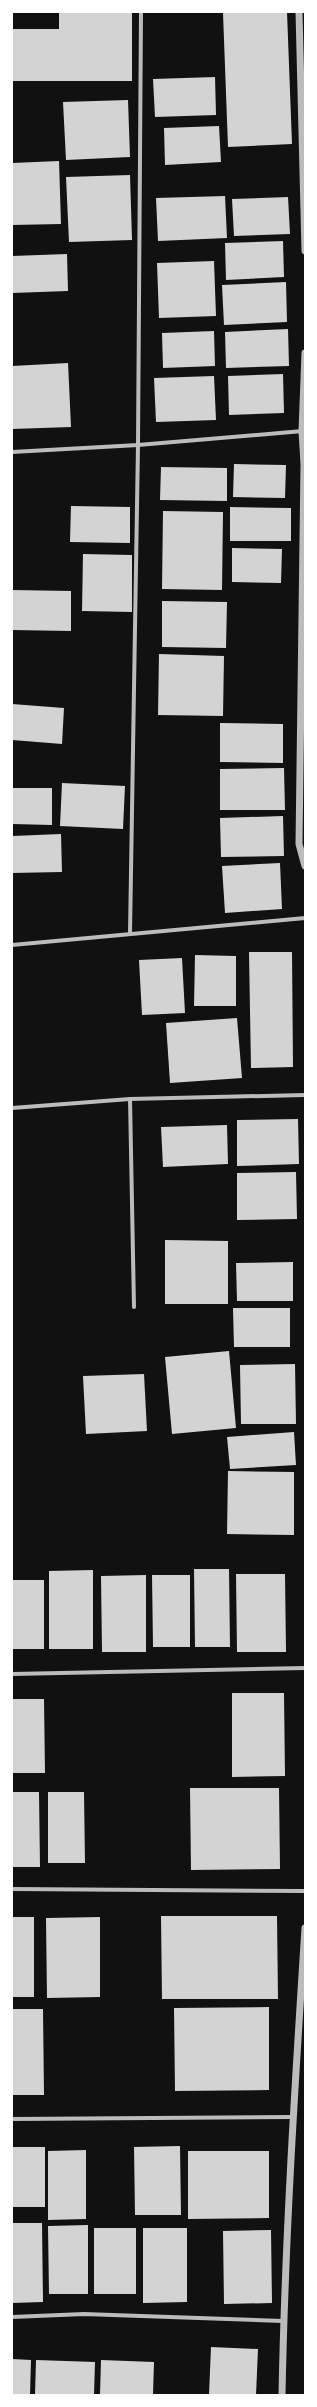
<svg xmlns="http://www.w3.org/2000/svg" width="317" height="2407" font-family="'Noto Serif',serif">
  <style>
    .building { fill: #d3d3d3 }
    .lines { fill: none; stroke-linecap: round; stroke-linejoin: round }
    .minor { stroke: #bcbcbc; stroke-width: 4 }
    .tertiary { stroke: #bcbcbc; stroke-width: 7 }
  </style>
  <rect width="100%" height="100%" fill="#111"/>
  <g class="building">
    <polygon points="59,12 132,12 132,81 12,81 12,29 59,29"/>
    <polygon points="287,12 292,144 228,147 223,13"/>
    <polygon points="215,77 216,115 155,117 153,79"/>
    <polygon points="128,100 130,157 66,160 63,102"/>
    <polygon points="219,126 221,162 165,165 164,128"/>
    <polygon points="59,161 61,224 12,225 12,163"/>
    <polygon points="130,175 132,240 69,242 66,177"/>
    <polygon points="225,196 227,238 158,241 156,198"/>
    <polygon points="288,197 290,234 234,236 232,199"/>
    <polygon points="283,241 284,277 226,280 225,243"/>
    <polygon points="67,254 68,291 12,293 12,256"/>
    <polygon points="214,261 216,316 159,318 157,263"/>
    <polygon points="286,282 287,322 224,325 222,285"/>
    <polygon points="288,329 289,366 226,368 225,332"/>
    <polygon points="214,331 215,366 163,368 162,333"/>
    <polygon points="68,363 71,427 12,429 12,366"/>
    <polygon points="283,374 284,413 229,415 228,376"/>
    <polygon points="214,376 216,420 156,422 154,378"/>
    <polygon points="234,464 286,465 285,498 233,497"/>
    <polygon points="161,467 227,468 227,501 160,500"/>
    <polygon points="71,506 130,507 130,543 70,542"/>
    <polygon points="230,507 291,508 291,541 230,541"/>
    <polygon points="163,511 223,512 222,590 162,589"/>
    <polygon points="232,548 282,549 281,583 232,582"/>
    <polygon points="83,554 132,555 132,612 82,611"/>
    <polygon points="12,590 71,591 71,631 12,630"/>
    <polygon points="162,601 227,602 226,648 162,647"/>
    <polygon points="159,654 224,656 223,716 158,715"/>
    <polygon points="12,704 64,708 62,744 12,740"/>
    <polygon points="220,723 283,724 283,763 220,762"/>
    <polygon points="284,768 285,810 220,810 220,769"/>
    <polygon points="62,783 125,786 123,829 60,826"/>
    <polygon points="12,788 52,788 52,825 12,824"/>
    <polygon points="283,816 284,856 221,857 220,818"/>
    <polygon points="61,834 62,872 12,873 12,836"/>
    <polygon points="280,863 282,909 225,913 222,866"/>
    <polygon points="249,952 292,952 293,1067 251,1068"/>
    <polygon points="195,955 236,956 236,1006 194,1006"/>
    <polygon points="182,958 185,1013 142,1015 139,960"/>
    <polygon points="237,1018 242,1078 170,1083 166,1023"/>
    <polygon points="298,1119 299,1164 237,1166 237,1120"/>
    <polygon points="227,1125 228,1164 163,1167 161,1127"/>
    <polygon points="296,1172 297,1219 237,1220 237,1173"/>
    <polygon points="165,1240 228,1241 228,1304 165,1304"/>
    <polygon points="293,1262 293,1301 237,1301 236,1263"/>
    <polygon points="233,1308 290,1308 290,1347 234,1347"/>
    <polygon points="229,1351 236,1428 172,1434 165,1357"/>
    <polygon points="295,1364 296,1424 241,1424 240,1365"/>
    <polygon points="144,1374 147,1431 86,1434 83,1376"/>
    <polygon points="294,1432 296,1465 230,1469 227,1437"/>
    <polygon points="228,1471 294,1472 294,1535 227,1534"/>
    <polygon points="194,1569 229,1569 230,1647 195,1647"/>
    <polygon points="93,1570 93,1649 49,1649 49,1571"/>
    <polygon points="236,1574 285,1574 286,1652 237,1652"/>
    <polygon points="146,1575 146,1652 102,1652 101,1576"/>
    <polygon points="152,1575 190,1575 190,1647 153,1647"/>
    <rect x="12" y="1580" width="32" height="69"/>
    <polygon points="232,1693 284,1693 285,1776 232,1777"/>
    <polygon points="12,1699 44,1699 45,1773 12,1773"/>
    <polygon points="190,1788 279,1788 280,1869 191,1870"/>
    <polygon points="12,1792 39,1792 40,1867 12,1867"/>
    <polygon points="48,1792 84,1792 85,1863 48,1863"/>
    <polygon points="161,1916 277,1916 278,1999 162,1999"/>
    <rect x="12" y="1917" width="22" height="80"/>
    <polygon points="100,1917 100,1997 47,1998 46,1918"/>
    <polygon points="269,2007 269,2090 175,2091 174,2008"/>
    <polygon points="12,2009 43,2009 44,2095 12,2095"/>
    <polygon points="180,2146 181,2215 135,2215 134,2147"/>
    <rect x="12" y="2147" width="33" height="60"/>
    <polygon points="86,2150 86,2219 48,2220 48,2151"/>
    <polygon points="188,2151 269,2151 269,2218 188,2219"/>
    <polygon points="12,2223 42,2223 43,2302 12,2303"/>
    <polygon points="88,2225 88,2294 49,2294 48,2226"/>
    <rect x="94" y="2228" width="42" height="66"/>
    <polygon points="143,2228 187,2228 187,2302 143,2303"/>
    <polygon points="271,2230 272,2303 224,2304 223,2231"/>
    <polygon points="211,2347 258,2349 256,2395 209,2395"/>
    <polygon points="12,2359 31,2360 30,2395 12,2395"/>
    <polygon points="36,2360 95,2362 94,2395 35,2395"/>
    <polygon points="101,2360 154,2362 153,2395 100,2395"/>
  </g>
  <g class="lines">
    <g class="minor">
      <polyline points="12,452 138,445 303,431"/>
      <polyline points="130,933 138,445 141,12"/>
      <polyline points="12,945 305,918"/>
      <polyline points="130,1099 134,1307"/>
      <polyline points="12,1108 130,1099 305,1095"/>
      <polyline points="12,1674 305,1668"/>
      <polyline points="12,1889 305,1891"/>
      <polyline points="12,2119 293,2117"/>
      <polyline points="12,2317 84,2314 283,2321"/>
    </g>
    <g class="tertiary">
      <polyline points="299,12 305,251"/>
      <polyline points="305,353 302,431 304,464 299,844 305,866"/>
      <path d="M282 2395C285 2239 295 2084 305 1928"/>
    </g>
  </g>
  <rect width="317" height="2407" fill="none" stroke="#ffffff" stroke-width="26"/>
</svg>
